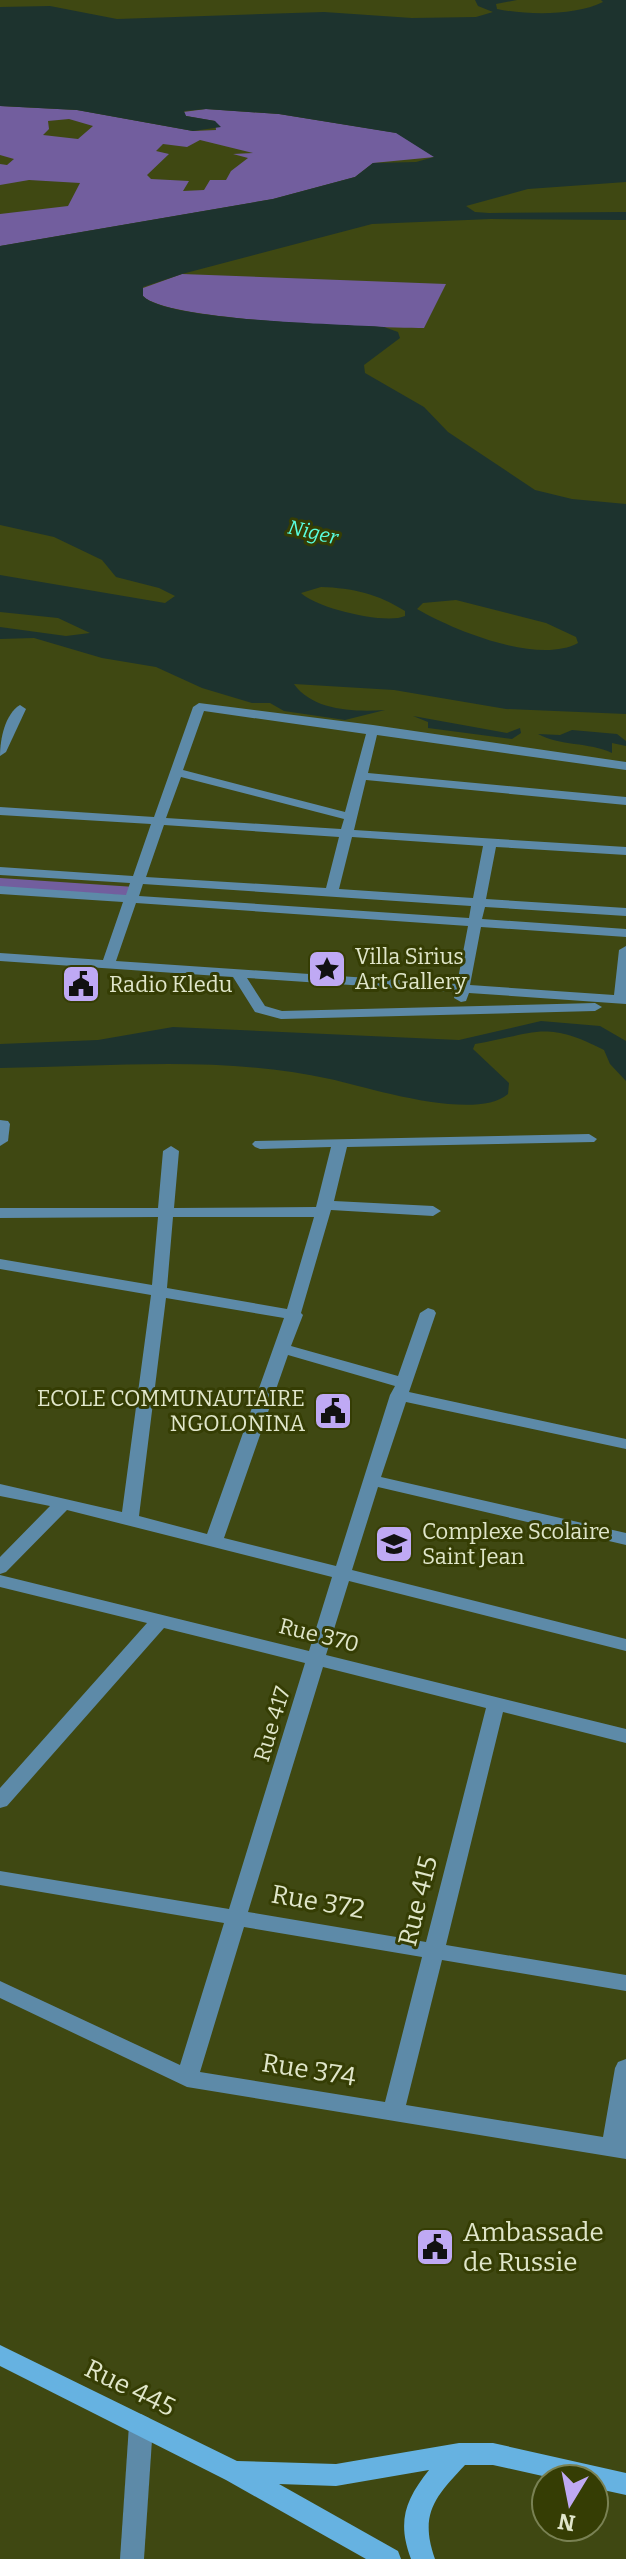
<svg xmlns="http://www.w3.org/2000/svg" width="626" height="2559" font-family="Bitter,serif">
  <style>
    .green { fill: #725e9e; fill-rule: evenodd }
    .water { fill: #1d332e; fill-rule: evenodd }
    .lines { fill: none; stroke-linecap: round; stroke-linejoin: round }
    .street { fill: #5d8aa8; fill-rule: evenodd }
    .secondary { fill: #66b2e1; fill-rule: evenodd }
    .labels { text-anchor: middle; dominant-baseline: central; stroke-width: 6; stroke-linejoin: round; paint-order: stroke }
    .far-water-label { font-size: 20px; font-style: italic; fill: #59fedf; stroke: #353d04 }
    .poi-label { font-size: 22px; fill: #e0e6ca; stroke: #353d04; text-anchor: start }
    .street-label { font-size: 22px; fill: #e0e6ca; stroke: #353d04 }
    .near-street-label { font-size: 26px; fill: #e0e6ca; stroke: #353d04 }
    .near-poi-label { font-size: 26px; fill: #e0e6ca; stroke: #353d04; text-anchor: start }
  </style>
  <rect width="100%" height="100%" fill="#3f4812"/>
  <g class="green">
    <path d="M0 106 77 110 193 131 216 130 215 121 186 116 183 112 206 109 279 114 397 133 435 157 373 163 355 177 273 199 0 246V214L68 206 80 183 29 180 0 185V164L7 165 14 159 0 155ZM69 119 93 126 78 139 43 135 49 129 48 121ZM200 140 253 153 233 154 248 158 231 171 226 180H210L204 190 183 191 189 181 151 179 147 175 169 154 156 151 163 144 187 147Z"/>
    <path d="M182 274 446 284 424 328C377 327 168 322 143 296V288Z"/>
    <polygon points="0,878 135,887 132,896 0,887"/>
  </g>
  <g class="water">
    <path d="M475 0H517L496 4 497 9C527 15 575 16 603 2L601 0H626V182L528 189 466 206 475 212 489 213 626 212V220L491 219 372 224 182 274 143 287V296C166 321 342 324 384 327L398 332 400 338 364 365 365 373 424 407 448 432 535 490 572 499 626 504V714L506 709 394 690 294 684C313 711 355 712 385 710L345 720 284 711 270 703H252L202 688 156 667 102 658 34 638 0 639V627L66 636 90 633 58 618 0 612V575L165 603 175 596 159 588 116 577 102 560 54 537 0 525V246L273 199 355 177 373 163 416 162 434 157 396 133 279 114 206 109 184 111 186 116 215 121 221 127 193 131 77 110 0 106V7L50 6 117 19 324 12 412 18 476 17 493 12 478 6ZM321 587C353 588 378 594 405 611V616C386 625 316 608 301 593ZM456 600 546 623 576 637 578 643C538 665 453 630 417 609L423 603Z"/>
    <polygon points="413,716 507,733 520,728 521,733 512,739 428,728 428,722"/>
    <path d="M572 730 617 734 626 741V746L612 743V753C589 742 559 746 538 734L560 735Z"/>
    <path d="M541 1021 600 1026 626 1041V1081L610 1064 604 1050C544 1019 535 1034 475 1044L473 1049 509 1083 508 1094C475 1122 370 1088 330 1079 221 1055 110 1067 0 1068V1044L98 1040 173 1027 459 1040Z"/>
  </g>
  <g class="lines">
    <g class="street">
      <path d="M199 703 373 725 626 762V770L377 735 368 773 626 797V805L366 780 354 830 626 847V855L496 847 486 899 626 908V916L485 907 482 919 626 929V937L481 927 470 985 614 995 619 950 626 946V1004L469 993 466 1001 461 1002 454 998 455 992 247 978 265 1006 282 1011 595 1003 602 1007 595 1011 281 1019 255 1012 233 977 0 961V953L103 960 123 902 0 894V886L126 895 130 883 0 875V867L133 876 151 824 0 815V807L154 817 193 707ZM204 711 366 734 345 812 183 770ZM181 777 344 819 341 829 166 818ZM164 825 339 837 326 888 146 877ZM352 837 483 846 473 898 339 889ZM143 884 471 906 469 918 139 896ZM136 903 468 926 457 984 116 961Z"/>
      <path d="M20 705 26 709 6 752 0 756C0 739 5 714 20 705Z"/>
      <polygon points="0,1120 8,1121 10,1124 8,1141 0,1146"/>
      <path d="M589 1134 597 1139 594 1142 347 1147 334 1201 433 1206 441 1211 433 1216 331 1210 301 1313 303 1315 291 1346 398 1376 420 1313 428 1308 434 1310 436 1313 409 1392 626 1439V1449L406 1402 381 1477 626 1533V1545L378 1487 352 1570 626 1639V1651L349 1581 326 1655 626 1729V1743L503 1712 446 1945 626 1975V1991L442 1960 406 2105 603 2137 615 2068 618 2062 626 2059V2159L187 2087 0 1998V1981L180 2065 224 1923 0 1885V1871L229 1909 305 1663 164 1628 7 1806 0 1808V1788L147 1623 0 1587V1575L309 1651 332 1577 67 1510 6 1572 0 1574V1557L50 1506 0 1496V1484L122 1512 151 1295 0 1269V1259L152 1285 158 1217 0 1218V1208H158L163 1151 171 1146 179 1151 174 1208 316 1207 331 1147 260 1149 255 1147 252 1144 255 1141ZM173 1217H314L287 1309 167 1288ZM166 1298 284 1318 207 1534 139 1516ZM288 1355 395 1386 390 1395 336 1566 224 1538ZM323 1667 486 1708 426 1942 248 1912ZM244 1927 422 1957 385 2102 200 2072Z"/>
      <polygon points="141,2414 149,2418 153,2425 144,2559 120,2559 129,2425 133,2418"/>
    </g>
    <path class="secondary" d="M0 2345 237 2461 336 2464 459 2443H493L626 2473V2495L594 2488V2479H556L493 2465H465C435 2497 419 2514 435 2559H411C397 2522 405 2500 429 2470L336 2486 279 2484 398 2551 401 2559H366L226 2480 0 2366Z"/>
  </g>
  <defs>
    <symbol id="sight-square" viewBox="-11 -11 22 22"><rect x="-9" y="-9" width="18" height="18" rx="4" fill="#bfa9f4" stroke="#353d04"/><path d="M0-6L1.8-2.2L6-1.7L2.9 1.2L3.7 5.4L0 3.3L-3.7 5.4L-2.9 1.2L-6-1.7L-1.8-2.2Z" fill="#111"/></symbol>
    <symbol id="civic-square" viewBox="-11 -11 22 22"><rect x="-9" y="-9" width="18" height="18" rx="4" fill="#bfa9f4" stroke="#353d04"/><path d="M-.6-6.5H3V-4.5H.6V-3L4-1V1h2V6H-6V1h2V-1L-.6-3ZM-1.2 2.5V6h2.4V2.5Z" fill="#111"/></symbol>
    <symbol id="school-square" viewBox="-11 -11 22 22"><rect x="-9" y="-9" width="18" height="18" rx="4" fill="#bfa9f4" stroke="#353d04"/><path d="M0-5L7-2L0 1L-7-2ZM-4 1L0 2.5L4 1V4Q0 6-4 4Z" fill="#111"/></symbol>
  </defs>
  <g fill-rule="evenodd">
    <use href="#sight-square" x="305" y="947" width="44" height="44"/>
    <use href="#civic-square" x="59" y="962" width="44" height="44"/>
    <use href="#civic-square" x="311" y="1389" width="44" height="44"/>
    <use href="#school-square" x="372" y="1522" width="44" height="44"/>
    <use href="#civic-square" x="413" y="2225" width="44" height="44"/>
  </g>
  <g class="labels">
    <g class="far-water-label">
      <text transform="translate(313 532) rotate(13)">Niger</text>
    </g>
    <g class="poi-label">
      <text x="355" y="956">Villa Sirius<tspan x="355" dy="25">Art Gallery</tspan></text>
      <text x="109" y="984">Radio Kledu</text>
      <text x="305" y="1398" text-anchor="end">ECOLE COMMUNAUTAIRE<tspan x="305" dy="25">NGOLONINA</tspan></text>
      <text x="422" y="1531">Complexe Scolaire<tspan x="422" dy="25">Saint Jean</tspan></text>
    </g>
    <g class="street-label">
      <text transform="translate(319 1635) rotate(14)">Rue 370</text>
      <text transform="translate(272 1724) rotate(-73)">Rue 417</text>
    </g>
    <g class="near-street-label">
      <text transform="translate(418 1901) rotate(-76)">Rue 415</text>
      <text transform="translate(318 1902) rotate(10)">Rue 372</text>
      <text transform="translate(309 2070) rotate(9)">Rue 374</text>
      <text transform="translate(130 2388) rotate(26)">Rue 445</text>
    </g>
    <g class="near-poi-label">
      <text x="463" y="2232">Ambassade<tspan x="463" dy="30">de Russie</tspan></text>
    </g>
  </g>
  <g transform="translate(570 2503) rotate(190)"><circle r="38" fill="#353d04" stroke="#798153" stroke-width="2"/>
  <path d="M0-6L14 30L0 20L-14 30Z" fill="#bfa9f4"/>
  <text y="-12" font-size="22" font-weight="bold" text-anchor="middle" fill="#e0e6ca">N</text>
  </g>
</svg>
